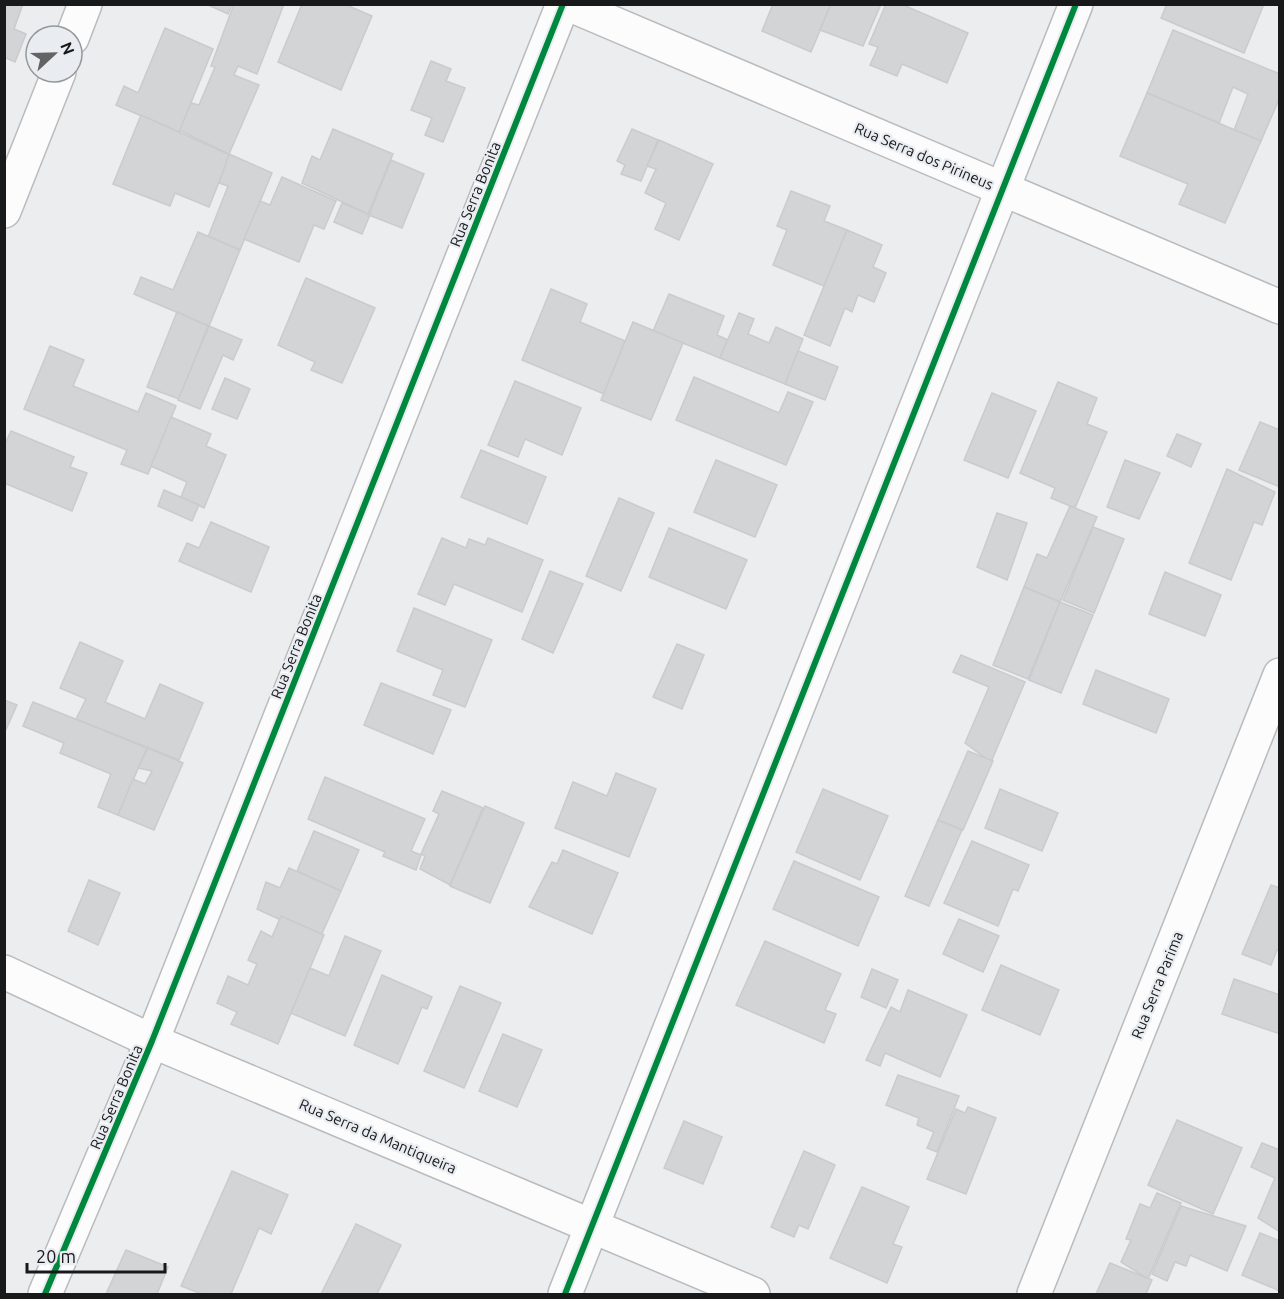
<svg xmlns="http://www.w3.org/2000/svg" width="1284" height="1299" font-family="Ubuntu,sans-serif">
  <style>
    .building { fill: #d3d4d6; stroke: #c9cbcd; stroke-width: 1.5 }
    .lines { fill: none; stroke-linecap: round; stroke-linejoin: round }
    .minor-casing { stroke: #babbbd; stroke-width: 36 }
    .minor { stroke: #fcfcfd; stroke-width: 33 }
    .cycleway-casing { stroke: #e9edf1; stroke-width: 10 }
    .cycleway { stroke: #00873e; stroke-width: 6 }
    .labels { text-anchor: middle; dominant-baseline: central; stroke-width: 4.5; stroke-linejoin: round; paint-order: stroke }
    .street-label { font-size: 15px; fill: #18191b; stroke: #e9edf1 }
  </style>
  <rect width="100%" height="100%" fill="#ebedef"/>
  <g class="building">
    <polygon points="4,4 23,4 14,29 26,34 15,62 4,57"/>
    <polygon points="206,4 232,4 228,14"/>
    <polygon points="234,4 284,4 257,74 238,66 234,75 259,85 229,154 179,130 191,103 199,105 215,67 211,66"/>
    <polygon points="302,4 344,4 372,16 341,90 278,62"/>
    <polygon points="773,4 831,4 811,52 762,31"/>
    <polygon points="831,4 881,4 863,46 820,30"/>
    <polygon points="886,4 901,4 968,33 947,83 902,64 897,76 870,65 878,47 869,44"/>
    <polygon points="1167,4 1264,4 1244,53 1161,18"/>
    <polygon points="165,28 213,49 179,132 116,105 124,86 138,93"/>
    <polygon points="1173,30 1280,74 1280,97 1261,141 1234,130 1248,94 1233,87 1219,123 1147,93"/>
    <polygon points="431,61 451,69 446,81 465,88 443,142 425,135 432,118 411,110"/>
    <polygon points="1147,93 1261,141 1225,223 1179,204 1188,184 1120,156"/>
    <polygon points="141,115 230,155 209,207 175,193 170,206 113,184"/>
    <polygon points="333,129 393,154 368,214 302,183 312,156 320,160"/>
    <polygon points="632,129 658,140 641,181 621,174 625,165 617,161"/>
    <polygon points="659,140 713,164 679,240 655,229 666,203 645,193 656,169 647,166"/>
    <polygon points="229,154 272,173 240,250 208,237 228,186 219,183"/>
    <polygon points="391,160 424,174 402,228 369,215"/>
    <polygon points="282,177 336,201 324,229 314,225 299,262 244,239 260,201 270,205"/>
    <polygon points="791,191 830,206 824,221 847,230 824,286 773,265 787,230 777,226"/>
    <polygon points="342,203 370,215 362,234 334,222"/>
    <polygon points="847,230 882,245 873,267 886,273 874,302 858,295 852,312 845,308 830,346 804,335"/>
    <polygon points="198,232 240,250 209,326 134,294 141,277 173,290"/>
    <polygon points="306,278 375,308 342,383 311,370 315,362 278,345"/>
    <polygon points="551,289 587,304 580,322 625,341 604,394 522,360"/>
    <polygon points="669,294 724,316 717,335 728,340 720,358 653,331"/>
    <polygon points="177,312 208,326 179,399 147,387"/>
    <polygon points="739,313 754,319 748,334 769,343 776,327 803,339 785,384 720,358"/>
    <polygon points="633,322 683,343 651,420 601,400"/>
    <polygon points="209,326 242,340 233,360 223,355 200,409 178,400"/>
    <polygon points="50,346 84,360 73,386 138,412 146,393 176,406 148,474 121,464 127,450 24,409"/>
    <polygon points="798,351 838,367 825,400 785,384"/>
    <polygon points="694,377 779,413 788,392 813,402 786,465 676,420"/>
    <polygon points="225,378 250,389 237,419 212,409"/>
    <polygon points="515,381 581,408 562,455 525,439 518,457 488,445"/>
    <polygon points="1058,382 1097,398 1087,424 1107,432 1075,508 1051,498 1055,488 1020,473"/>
    <polygon points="992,393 1036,411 1008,478 964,460"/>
    <polygon points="171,417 211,434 206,446 226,455 204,508 181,497 187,482 151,466"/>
    <polygon points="1260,422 1280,430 1280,487 1239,470"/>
    <polygon points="11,431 74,457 70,467 87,473 72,511 4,483 4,446"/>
    <polygon points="1177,434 1201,444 1191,467 1167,456"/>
    <polygon points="481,450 546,477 527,524 461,497"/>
    <polygon points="716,460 777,485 755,537 694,512"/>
    <polygon points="1125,460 1160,473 1139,519 1107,507"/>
    <polygon points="1227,469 1275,492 1262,525 1254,522 1231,580 1189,563"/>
    <polygon points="164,490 199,505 192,521 158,506"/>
    <polygon points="619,498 654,513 621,591 586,576"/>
    <polygon points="1070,506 1097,517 1060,602 1024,587 1037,554 1047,558"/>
    <polygon points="997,513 1027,523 1007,580 977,567"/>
    <polygon points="211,522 269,547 251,592 179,561 187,543 199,548"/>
    <polygon points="1093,527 1124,539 1094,613 1063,600"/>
    <polygon points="669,528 747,560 726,609 649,577"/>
    <polygon points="442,538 466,548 469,539 485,545 488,538 543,560 522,612 454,584 445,605 418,594"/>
    <polygon points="550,571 583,584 553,653 522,639"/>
    <polygon points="1165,572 1221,595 1205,636 1149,614"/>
    <polygon points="1024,587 1060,602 1028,679 993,665"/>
    <polygon points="1060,602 1093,615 1061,693 1029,680"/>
    <polygon points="414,608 492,640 465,707 433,695 443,670 397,651"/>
    <polygon points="80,642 123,661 105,702 145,719 160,684 203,703 179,760 76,719 86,699 60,688"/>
    <polygon points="677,644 704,655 682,709 653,697"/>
    <polygon points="961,655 1025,682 991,762 965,743 989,687 953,672"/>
    <polygon points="1096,670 1169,699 1156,733 1083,704"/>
    <polygon points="381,683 451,710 433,754 364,725"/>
    <polygon points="4,700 17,705 4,734"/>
    <polygon points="33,702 147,748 118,815 98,807 111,774 60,753 64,743 23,726"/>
    <polygon points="148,748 183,763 154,830 118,815 133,779 145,784 152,771 138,768"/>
    <polygon points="968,751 993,761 963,830 938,820"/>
    <polygon points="616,773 656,789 629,857 555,828 573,782 607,796"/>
    <polygon points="325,777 425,819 411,851 421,855 416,870 383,856 385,852 308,819"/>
    <polygon points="823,789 888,816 860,880 796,852"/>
    <polygon points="1000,789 1058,813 1042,851 985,828"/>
    <polygon points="442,791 483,808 450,885 420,869 425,856 421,854 439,814 433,811"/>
    <polygon points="485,806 524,823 490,903 450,886"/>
    <polygon points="938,820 962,830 929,906 905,896"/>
    <polygon points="314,831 359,850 341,891 297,871"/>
    <polygon points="972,841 1029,865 1018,891 1013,889 998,926 944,903"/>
    <polygon points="563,850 618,873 592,934 529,907 552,862 557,864"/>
    <polygon points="794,861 879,897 858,946 773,909"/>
    <polygon points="289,868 341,891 320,938 257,909 266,882 280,888"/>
    <polygon points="89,880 120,893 98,945 68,931"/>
    <polygon points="1271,885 1280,888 1280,951 1277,950 1271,965 1242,954"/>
    <polygon points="281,916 324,935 278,1044 231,1024 237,1012 217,1003 228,976 248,985 257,964 248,960 261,931 272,937"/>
    <polygon points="959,919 999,936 983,972 943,954"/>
    <polygon points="345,936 381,951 345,1036 291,1013 310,968 329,976"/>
    <polygon points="765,941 841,974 825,1010 836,1014 824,1043 736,1005"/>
    <polygon points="1001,965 1059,990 1040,1035 982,1010"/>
    <polygon points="872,969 898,980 886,1008 861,997"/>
    <polygon points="382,975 432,997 427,1009 422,1007 398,1064 354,1045"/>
    <polygon points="1234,979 1280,995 1280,1034 1222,1014"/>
    <polygon points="460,986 501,1003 464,1088 424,1071"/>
    <polygon points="908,990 967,1015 940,1077 885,1053 880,1066 866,1060 891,1007 900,1012"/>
    <polygon points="503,1034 542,1050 517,1107 479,1091"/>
    <polygon points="898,1075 959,1096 937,1152 927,1148 934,1132 917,1125 919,1118 886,1105"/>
    <polygon points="968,1107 996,1118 966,1194 927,1179 956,1109 965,1113"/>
    <polygon points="1177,1120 1242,1148 1213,1214 1148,1185"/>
    <polygon points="684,1121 722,1137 703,1184 664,1168"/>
    <polygon points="1262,1143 1280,1150 1280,1232 1258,1218 1275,1178 1251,1167"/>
    <polygon points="804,1151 835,1165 808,1229 799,1225 794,1237 771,1227"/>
    <polygon points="232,1171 288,1195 271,1234 259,1228 231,1294 202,1294 181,1286"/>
    <polygon points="862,1187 909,1207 893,1244 902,1247 887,1283 830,1258"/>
    <polygon points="1157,1193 1181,1203 1148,1279 1121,1262 1131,1240 1126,1239 1140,1204 1150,1208"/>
    <polygon points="1181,1206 1246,1226 1227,1271 1190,1255 1186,1266 1175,1262 1167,1281 1152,1274"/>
    <polygon points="356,1224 401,1245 377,1294 321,1294"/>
    <polygon points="1260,1233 1280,1241 1280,1291 1242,1275"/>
    <polygon points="126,1250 168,1267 157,1294 106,1294"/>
    <polygon points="1110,1263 1152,1280 1146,1294 1096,1294"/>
  </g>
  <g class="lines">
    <defs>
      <g id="minor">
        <polyline points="568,4 1280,307"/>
        <polyline points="72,38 85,4"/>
        <polyline points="4,211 59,72"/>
        <polyline points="4,972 152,1041 753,1294"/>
        <polyline points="45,1294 152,1041 563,4"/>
        <polyline points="565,1294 1076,4"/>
        <polyline points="1034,1294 1280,675"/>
      </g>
    </defs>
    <use href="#minor" class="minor-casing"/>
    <use href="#minor" class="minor"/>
    <defs>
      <g id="cycleway">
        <polyline points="45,1294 152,1041 563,4"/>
        <polyline points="565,1294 1076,4"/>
      </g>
    </defs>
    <use href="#cycleway" class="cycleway-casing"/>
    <use href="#cycleway" class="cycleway"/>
  </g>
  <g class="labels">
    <g class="street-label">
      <text transform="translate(924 156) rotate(23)">Rua Serra dos Pirineus</text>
      <text transform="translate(475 194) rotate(-68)">Rua Serra Bonita</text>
      <text transform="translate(296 646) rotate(-68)">Rua Serra Bonita</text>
      <text transform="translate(1157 985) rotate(-68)">Rua Serra Parima</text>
      <text transform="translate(116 1097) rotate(-67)">Rua Serra Bonita</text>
      <text transform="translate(378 1136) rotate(23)">Rua Serra da Mantiqueira</text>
    </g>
  </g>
  <rect width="1284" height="1299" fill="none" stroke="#18191b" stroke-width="12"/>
  <g transform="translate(54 54) rotate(68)"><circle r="28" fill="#e9edf1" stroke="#95989b" stroke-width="1.5"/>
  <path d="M0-4.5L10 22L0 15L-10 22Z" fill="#626365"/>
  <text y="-9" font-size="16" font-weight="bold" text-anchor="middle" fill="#18191b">N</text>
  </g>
  <path d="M27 1263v9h138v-9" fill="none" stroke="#18191b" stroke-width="3"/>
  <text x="36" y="1263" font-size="18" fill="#18191b" stroke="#e9edf1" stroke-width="4.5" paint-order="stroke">20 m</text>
</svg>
